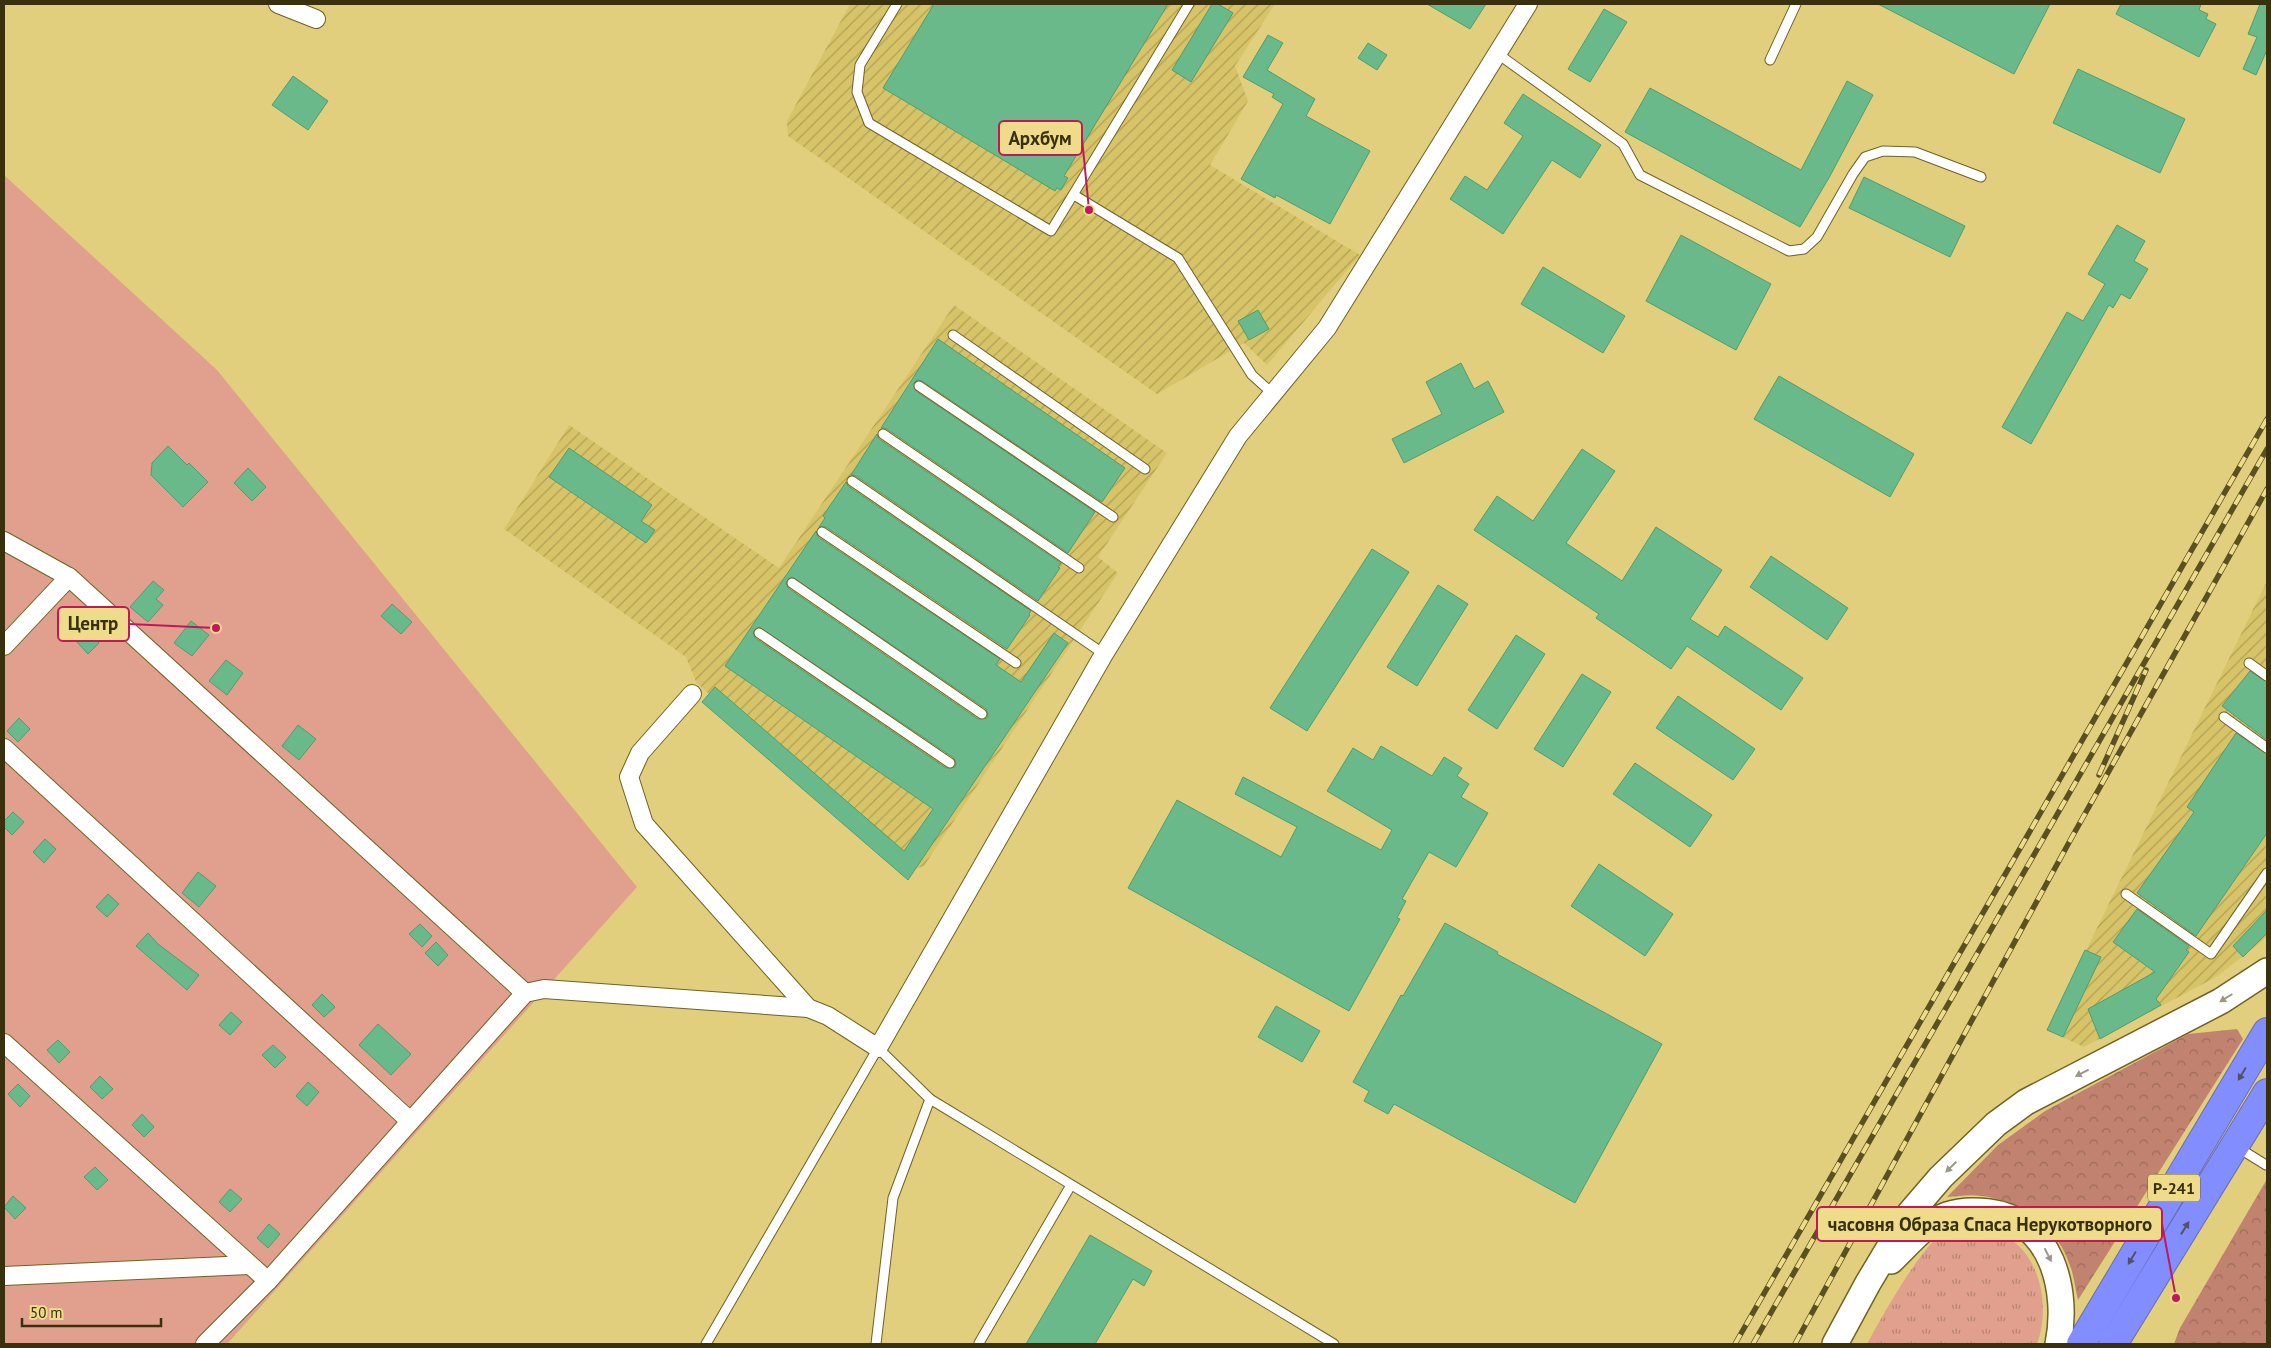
<svg xmlns="http://www.w3.org/2000/svg" width="2271" height="1348" font-family="'PT Sans',sans-serif">
  <style>
    .industrial { fill: url(#industrial-furrows) }
    .grass { fill: url(#grass-tufts) }
    .forest { fill: url(#forest-crowns) }
    .green { fill: #e0a08d }
    .building { fill: #69b98b; stroke: #4e9e71; fill-rule: evenodd }
    .lines { fill: none; stroke-linecap: round; stroke-linejoin: round }
    .lane-casing { stroke: #706223; stroke-width: 11 }
    .street-casing { stroke: #706223; stroke-width: 20 }
    .secondary-casing { stroke: #706223; stroke-width: 28 }
    .highway-casing { stroke: #686dab; stroke-width: 30 }
    .lane { stroke: #fff; stroke-width: 9 }
    .street { stroke: #fff; stroke-width: 18 }
    .secondary { stroke: #fff; stroke-width: 25 }
    .highway { stroke: #828dff; stroke-width: 28 }
    .rail-casing { stroke: #5a5024; stroke-width: 5.5 }
    .rail { stroke: #efdc8a; stroke-width: 4; stroke-dasharray: 11; stroke-linecap: butt }
    .oneway { fill: #9c9886 }
    .oneway2 { fill: #535162 }
    .labels { text-anchor: middle; dominant-baseline: central; stroke-width: 4.5; stroke-linejoin: round; paint-order: stroke }
    .shield { fill: #efdc8a; stroke: #706433; stroke-width: 1 }
    .shield-label { font-size: 16px; font-weight: bold; fill: #39310e }
    .leader { fill: none; stroke: #c2185b; stroke-width: 2 }
    .callout-dot { fill: #c2185b; stroke: #efdc8a; stroke-width: 2 }
    .callout { fill: #efdc8a; stroke: #c2185b; stroke-width: 2 }
    .callout-label { font-size: 19px; text-anchor: middle; font-weight: bold; fill: #39310e }
  </style>
  <defs>
    <pattern id="industrial-furrows" width="10" height="10" patternUnits="userSpaceOnUse" patternTransform="scale(1.25)"><rect width="10" height="10" fill="#d8c468"/><path d="M-1 1l2-2M0 10L10 0M9 11l2-2" fill="none" stroke="#b0a054"/></pattern>
    <pattern id="grass-tufts" width="24" height="20" patternUnits="userSpaceOnUse" patternTransform="scale(1.25)"><rect width="24" height="20" fill="#e0a08d"/><path d="M3 7l-1-3M5 7V3M7 7l1-3M15 17l-1-3M17 17v-4M19 17l1-3" fill="none" stroke="#b78372"/></pattern>
    <pattern id="forest-crowns" width="20" height="18" patternUnits="userSpaceOnUse" patternTransform="scale(1.25)"><rect width="20" height="18" fill="#c1826f"/><path d="M2 6a3 3 0 1 1 6 0M12 15a3 3 0 1 1 6 0" fill="none" stroke="#9e6b5a"/></pattern>
  </defs>
  <rect width="100%" height="100%" fill="#e2cf7d"/>
  <g class="industrial">
    <polygon points="850,4 1275,4 1235,66 1248,101 1210,165 1360,255 1267,365 1244,343 1157,394 788,136 787,121"/>
    <polygon points="954,305 1167,453 1098,557 1118,573 924,866 901,873 696,682 686,657 504,529 569,425 779,568"/>
    <polygon points="2267,581 2267,937 2218,976 2084,1047 2047,1030"/>
  </g>
  <path class="grass" d="M1967 1224C1980 1226 1995 1230 2007 1237 2042 1257 2050 1310 2037 1344H1867C1881 1318 1921 1246 1944 1232 1951 1228 1960 1226 1967 1224Z"/>
  <g class="forest">
    <path d="M2237 1029 2243 1039 2078 1300C2075 1288 2074 1274 2069 1263 2056 1225 2021 1201 1982 1196 1971 1194 1958 1196 1947 1197L1998 1145 2045 1111 2188 1034Z"/>
    <polygon points="2267,1179 2267,1344 2174,1344 2180,1328"/>
  </g>
  <polygon class="green" points="4,175 217,370 637,887 227,1344 4,1344"/>
  <g class="building">
    <polygon points="934,4 1168,4 1064,176 1068,178 1061,190 1057,188 1055,191 883,88"/>
    <polygon points="1212,4 1218,4 1233,13 1191,82 1172,70"/>
    <polygon points="1427,4 1486,4 1470,29"/>
    <polygon points="1878,4 2050,4 2014,74"/>
    <polygon points="2121,4 2201,4 2199,10 2208,14 2206,19 2216,24 2199,57 2116,14"/>
    <polygon points="2260,4 2267,4 2267,50 2256,75 2243,69 2257,37 2248,34"/>
    <polygon points="1604,9 1627,22 1590,82 1568,69"/>
    <polygon points="1268,35 1283,43 1267,70 1315,99 1306,116 1370,151 1330,224 1276,195 1275,198 1241,179 1283,104 1272,97 1274,94 1243,77"/>
    <polygon points="1368,43 1387,55 1377,70 1358,58"/>
    <polygon points="2078,69 2185,119 2160,173 2053,123"/>
    <polygon points="293,76 328,101 308,130 272,105"/>
    <polygon points="1847,81 1873,95 1830,176 1800,227 1625,132 1650,88 1801,170"/>
    <polygon points="1523,94 1601,145 1580,178 1552,160 1503,234 1450,199 1465,176 1487,190 1523,136 1504,123"/>
    <polygon points="1864,177 1965,226 1950,257 1849,208"/>
    <polygon points="2117,225 2145,241 2134,261 2148,269 2130,299 2121,294 2113,308 2109,305 2031,444 2002,427 2067,312 2083,321 2105,284 2088,274"/>
    <polygon points="1681,235 1771,284 1736,350 1646,301"/>
    <polygon points="1543,267 1625,316 1603,353 1521,304"/>
    <polygon points="1258,310 1269,329 1249,340 1238,321"/>
    <polygon points="938,339 1125,468 1102,502 922,381 917,380 914,383 916,391 1095,512 1068,553 887,429 881,428"/>
    <polygon points="1461,363 1474,389 1488,381 1504,412 1404,463 1392,439 1442,414 1426,382"/>
    <polygon points="1779,376 1914,454 1890,497 1754,419"/>
    <polygon points="877,434 879,439 1061,563 1058,567 1060,568 1038,601 856,476 851,475"/>
    <polygon points="168,446 187,465 189,463 208,482 183,507 151,475 152,463"/>
    <polygon points="569,448 652,505 641,521 655,530 646,543 549,477"/>
    <polygon points="1582,449 1615,471 1566,543 1622,581 1656,527 1722,570 1690,619 1718,637 1725,626 1803,678 1781,710 1687,646 1671,669 1596,618 1599,614 1474,530 1497,496 1533,521"/>
    <polygon points="248,468 266,487 252,501 234,483"/>
    <polygon points="846,482 848,486 1031,611 1029,614 1030,615 1007,649 826,527 819,527 825,518 823,516"/>
    <path d="M816 531 818 537 1000 659 996 665 1021 682 1054 633 1068 643 908 880 702 702 715 687 904 851 933 809 725 666ZM792 577 986 709 988 714 987 718 978 719 788 588 786 582ZM759 627 954 758 956 763 955 767 946 768 755 638 753 632Z"/>
    <polygon points="1372,549 1409,572 1307,731 1270,708"/>
    <polygon points="1771,556 1848,608 1827,640 1750,587"/>
    <polygon points="153,581 164,590 156,599 163,605 148,622 130,607"/>
    <polygon points="1438,585 1468,604 1417,686 1387,667"/>
    <polygon points="392,604 412,622 401,634 381,616"/>
    <polygon points="191,621 209,635 192,656 174,643"/>
    <polygon points="87,631 99,643 88,654 76,641"/>
    <polygon points="1516,635 1545,654 1497,729 1468,710"/>
    <polygon points="226,660 243,673 227,695 209,681"/>
    <polygon points="2250,671 2267,682 2267,740 2222,706"/>
    <polygon points="1582,674 1611,692 1563,767 1534,749"/>
    <polygon points="1678,696 1755,749 1733,780 1656,728"/>
    <polygon points="19,718 30,729 18,742 7,731"/>
    <polygon points="298,725 316,739 299,760 282,746"/>
    <polygon points="2236,733 2267,754 2267,833 2196,936 2137,893 2194,812 2187,807"/>
    <polygon points="1381,746 1432,776 1444,757 1462,768 1457,776 1469,784 1461,797 1488,813 1456,867 1429,852 1402,899 1406,901 1397,918 1400,919 1349,1011 1128,888 1177,800 1281,857 1297,827 1235,794 1243,777 1381,850 1392,830 1327,791 1353,748 1373,760"/>
    <polygon points="1635,763 1712,815 1690,847 1613,794"/>
    <polygon points="13,812 24,822 12,835 4,827 4,821"/>
    <polygon points="45,839 56,849 44,863 33,852"/>
    <polygon points="1599,864 1673,914 1645,956 1571,906"/>
    <polygon points="198,872 216,886 199,907 182,893"/>
    <polygon points="108,894 119,904 107,917 96,907"/>
    <polygon points="2137,909 2189,946 2186,950 2189,952 2156,999 2161,1005 2100,1039 2088,1009 2155,972 2113,942"/>
    <polygon points="2267,910 2267,933 2243,957 2233,946"/>
    <polygon points="1445,923 1498,952 1497,954 1662,1044 1575,1203 1394,1104 1388,1114 1364,1101 1369,1091 1353,1082 1401,995 1403,996"/>
    <polygon points="420,924 432,936 422,947 409,934"/>
    <polygon points="148,933 158,944 199,975 187,990 136,946"/>
    <polygon points="436,942 448,955 438,966 425,953"/>
    <polygon points="2085,950 2101,957 2063,1037 2047,1030"/>
    <polygon points="322,994 335,1007 324,1017 312,1005"/>
    <polygon points="1276,1006 1320,1031 1302,1062 1258,1037"/>
    <polygon points="231,1012 242,1022 230,1035 219,1025"/>
    <polygon points="378,1024 411,1054 391,1075 359,1045"/>
    <polygon points="58,1040 70,1052 59,1063 47,1050"/>
    <polygon points="273,1045 286,1057 275,1068 262,1055"/>
    <polygon points="100,1076 113,1089 102,1099 90,1087"/>
    <polygon points="308,1082 319,1092 307,1106 296,1096"/>
    <polygon points="18,1084 30,1096 20,1107 8,1094"/>
    <polygon points="142,1114 154,1127 144,1137 132,1125"/>
    <polygon points="95,1167 108,1180 97,1190 84,1177"/>
    <polygon points="230,1189 242,1199 230,1212 219,1202"/>
    <polygon points="13,1196 26,1208 15,1219 4,1207"/>
    <polygon points="269,1224 280,1234 268,1248 257,1238"/>
    <polygon points="1090,1235 1152,1271 1144,1286 1133,1279 1095,1344 1026,1344"/>
  </g>
  <g class="lines">
    <defs>
      <g id="lane">
        <polyline points="897,4 860,65 857,92 869,123 1051,231 1189,4"/>
        <polyline points="1498,54 1623,144 1640,175 1789,251 1804,249 1817,237 1853,174 1865,157 1883,151 1915,152 1981,177"/>
        <polyline points="1770,60 1796,4"/>
        <polyline points="1074,195 1178,258 1252,375 1273,394"/>
        <polyline points="953,335 1145,469"/>
        <polyline points="919,386 1113,517"/>
        <polyline points="883,434 1079,568"/>
        <polyline points="852,481 1104,654"/>
        <polyline points="822,532 1016,663"/>
        <polyline points="792,583 982,714"/>
        <polyline points="759,633 950,763"/>
        <polyline points="2249,663 2267,676"/>
        <polyline points="2224,717 2267,748"/>
        <polyline points="2126,894 2211,954 2267,873"/>
        <polyline points="2237,1147 2266,1165"/>
        <polyline points="979,1343 1071,1185"/>
        <polyline points="706,1344 878,1048 930,1099 1334,1344"/>
        <polyline points="876,1344 893,1198 930,1099"/>
      </g>
      <g id="street">
        <polyline points="278,4 316,19"/>
        <polyline points="4,541 69,577 525,993"/>
        <polyline points="4,646 69,577"/>
        <polyline points="692,694 640,753 629,777 644,824 808,1008"/>
        <polyline points="4,748 410,1121"/>
        <polyline points="4,1043 268,1281"/>
        <polyline points="4,1276 249,1265"/>
        <polyline points="205,1344 268,1281 525,993 544,989 808,1008 828,1016 878,1048 1104,654 1238,436 1327,328 1528,4"/>
      </g>
      <g id="secondary">
        <path d="M1891 1261C1908 1245 1925 1223 1947 1215 1961 1210 1974 1210 1989 1212 2052 1220 2069 1291 2058 1344"/>
        <polyline points="1835,1344 1868,1283 1910,1213 1941,1177 1996,1124 2026,1102 2221,1001 2267,971"/>
      </g>
      <g id="highway">
        <polyline points="2081,1344 2267,1032"/>
        <polyline points="2113,1344 2267,1093"/>
      </g>
    </defs>
    <use href="#lane" class="lane-casing"/>
    <use href="#street" class="street-casing"/>
    <use href="#secondary" class="secondary-casing"/>
    <use href="#highway" class="highway-casing"/>
    <use href="#lane" class="lane"/>
    <use href="#street" class="street"/>
    <use href="#secondary" class="secondary"/>
    <use href="#highway" class="highway"/>
    <defs>
      <g id="rail">
        <polyline points="2099,775 2146,670"/>
        <polyline points="1735,1344 2267,419"/>
        <polyline points="1753,1344 2267,449"/>
        <polyline points="1795,1344 2072,837 2267,489"/>
      </g>
    </defs>
    <use href="#rail" class="rail-casing"/>
    <use href="#rail" class="rail"/>
  </g>
  <defs><path id="oneway-solid" d="M-6-.8H1V-3.2L6.5 0L1 3.2V.8H-6Z" transform="scale(1.25)"/></defs>
  <g class="oneway">
    <use href="#oneway-solid" transform="translate(2226 998) rotate(148)"/>
    <use href="#oneway-solid" transform="translate(2082 1073) rotate(153)"/>
    <use href="#oneway-solid" transform="translate(1951 1167) rotate(136)"/>
    <use href="#oneway-solid" transform="translate(2048 1255) rotate(63)"/>
  </g>
  <g class="oneway2">
    <use href="#oneway-solid" transform="translate(2242 1074) rotate(121)"/>
    <use href="#oneway-solid" transform="translate(2185 1228) rotate(-58)"/>
    <use href="#oneway-solid" transform="translate(2132 1258) rotate(121)"/>
  </g>
  <g class="labels">
    <rect class="shield" x="2148" y="1174.5" width="52" height="27" rx="4"/>
    <g class="shield-label">
      <text x="2174" y="1188">Р-241</text>
    </g>
  </g>
  <path class="leader" d="M1089 210L1082 138M216 628L129 624M2176 1298L2162 1224"/>
  <g class="callout-dot">
    <circle cx="1089" cy="210" r="5"/>
    <circle cx="216" cy="628" r="5"/>
    <circle cx="2176" cy="1298" r="5"/>
  </g>
  <g class="callout">
    <rect x="999" y="121" width="83" height="34" rx="5"/>
    <rect x="58" y="607" width="71" height="34" rx="5"/>
    <rect x="1817" y="1207" width="345" height="34" rx="5"/>
  </g>
  <g class="callout-label">
    <text x="1040" y="145">Архбум</text>
    <text x="93" y="630">Центр</text>
    <text x="1990" y="1231">часовня Образа Спаса Нерукотворного</text>
  </g>
  <rect width="2271" height="1348" fill="none" stroke="#39310e" stroke-width="10"/>
  <path d="M22 1318v8h139v-8" fill="none" stroke="#39310e" stroke-width="2.5"/>
  <text x="30" y="1318" font-size="15" fill="#39310e" stroke="#efdc8a" stroke-width="4" paint-order="stroke">50 m</text>
</svg>
